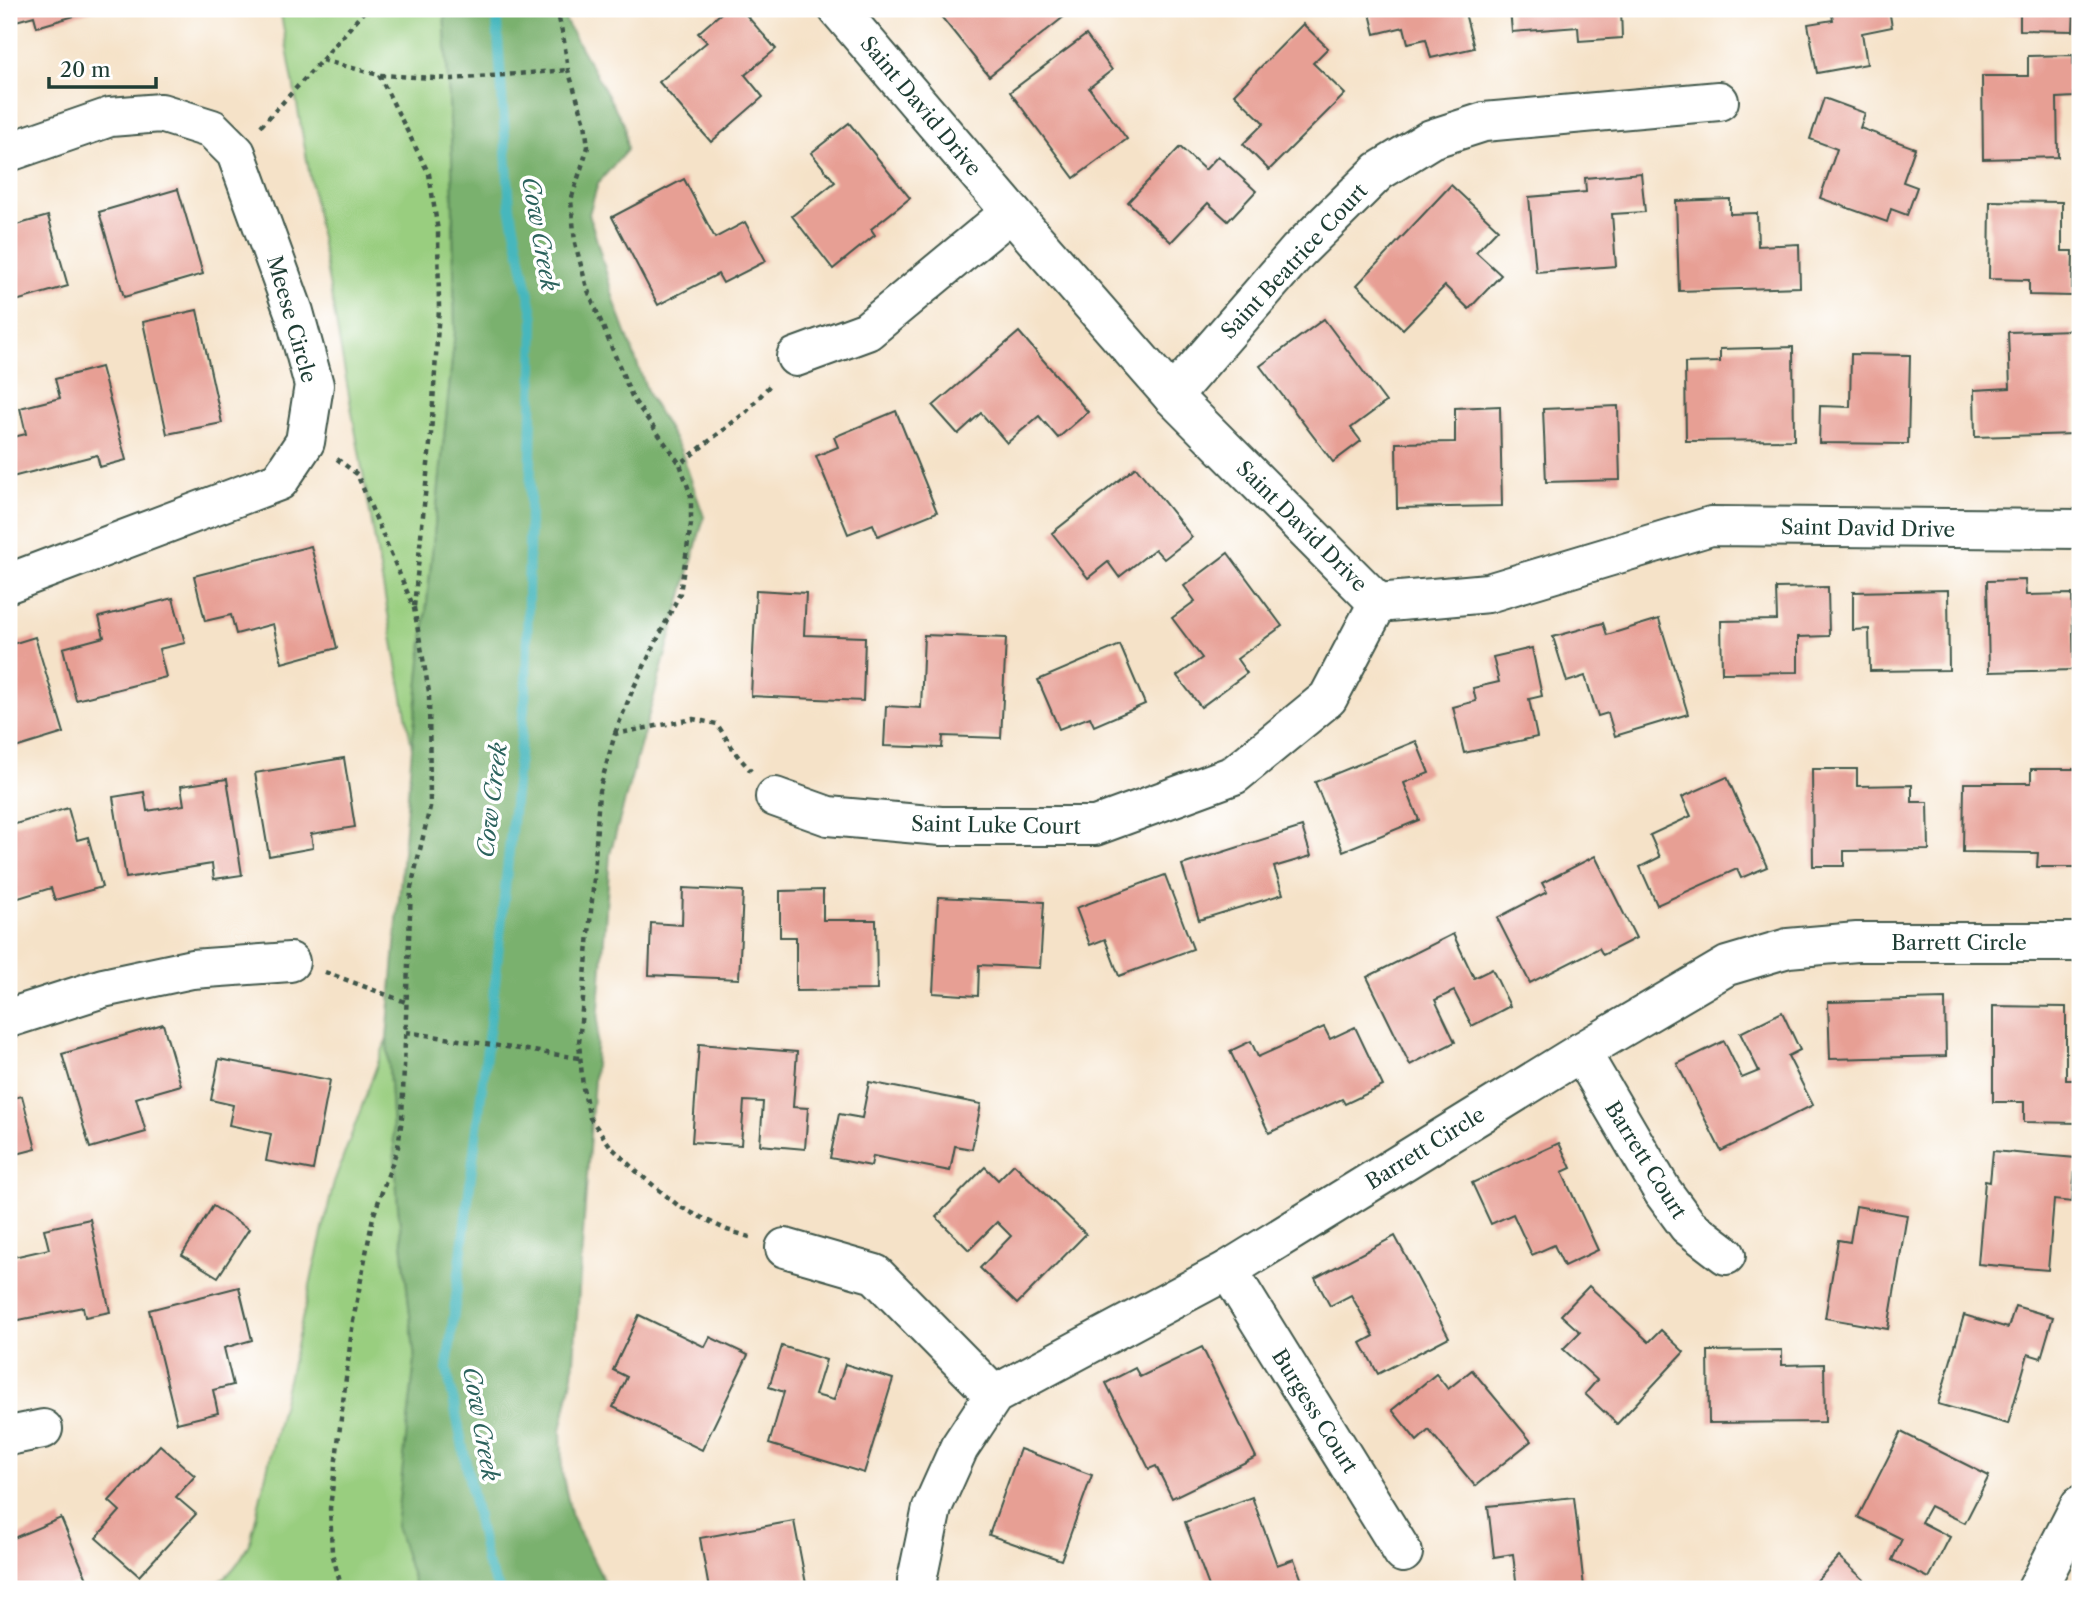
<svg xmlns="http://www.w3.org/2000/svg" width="2089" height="1598" font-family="'Libre Caslon Text',serif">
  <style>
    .green { fill: #99ce7f; stroke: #5c865a; stroke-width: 2 }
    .forest { fill: #7ab16e; stroke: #4c7751; stroke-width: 2 }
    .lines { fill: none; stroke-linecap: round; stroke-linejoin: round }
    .stream { stroke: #47b7bd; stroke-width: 10 }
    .building { fill: #e79f94 }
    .minor-casing { stroke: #3f564a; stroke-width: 42 }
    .path { stroke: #3f564a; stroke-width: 4.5; stroke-dasharray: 5 5; stroke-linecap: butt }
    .minor { stroke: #fff; stroke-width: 38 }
    .labels { text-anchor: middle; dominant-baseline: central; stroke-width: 7; stroke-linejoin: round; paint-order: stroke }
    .street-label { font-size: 21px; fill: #1f3d34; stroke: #fff }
    .water-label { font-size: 23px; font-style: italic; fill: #2b625d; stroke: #fff }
  </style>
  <rect width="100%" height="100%" fill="#fff"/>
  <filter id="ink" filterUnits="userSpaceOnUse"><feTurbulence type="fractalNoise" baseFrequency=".0143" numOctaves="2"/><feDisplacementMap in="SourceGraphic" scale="14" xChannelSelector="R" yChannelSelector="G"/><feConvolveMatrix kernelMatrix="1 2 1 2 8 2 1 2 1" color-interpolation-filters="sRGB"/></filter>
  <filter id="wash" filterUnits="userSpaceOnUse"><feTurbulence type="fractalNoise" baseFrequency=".00686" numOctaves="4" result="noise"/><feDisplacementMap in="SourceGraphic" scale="28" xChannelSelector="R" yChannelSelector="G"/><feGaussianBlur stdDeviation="1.57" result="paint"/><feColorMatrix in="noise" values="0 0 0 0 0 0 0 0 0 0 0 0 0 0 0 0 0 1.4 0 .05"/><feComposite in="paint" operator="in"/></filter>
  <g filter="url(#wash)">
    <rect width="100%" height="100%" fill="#f5e2c8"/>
    <g class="green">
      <polygon points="280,9 444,9 452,156 455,331 412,748"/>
      <path d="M387 1038 398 1206 415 1360 397 1526 416 1589H207C229 1578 241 1562 251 1539L334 1182Z"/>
    </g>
    <polygon class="forest" points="444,9 565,9 566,22 624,124 627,150 598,183 589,214 615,303 649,396 681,451 704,517 610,854 573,1374 561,1430 562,1473 572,1518 608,1589 416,1589 396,1526 415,1360 398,1206 387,1038 412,748 455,331 452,156"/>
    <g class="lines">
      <polyline class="stream" points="498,9 497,23 510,207 534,318 526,690 495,983 447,1369 486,1562 499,1589"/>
    </g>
    <g id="blocks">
      <g class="building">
        <polygon points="9,9 98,9 37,27 34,16 9,23"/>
        <polygon points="726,9 741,9 776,49 745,75 763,97 711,142 659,82 707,42 698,33"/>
        <polygon points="935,9 1067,9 1070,12 989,76"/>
        <polygon points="1369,9 1464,9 1474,48 1431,58 1426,39 1408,43 1404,27 1375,34"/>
        <polygon points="1510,9 1621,9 1622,38 1579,41 1578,27 1512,32"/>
        <polygon points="1831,9 1889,9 1892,27 1862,33 1867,64 1817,73 1808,24 1833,20"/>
        <polygon points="1988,9 2074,9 2073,31 2020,30 2020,14 1988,14"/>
        <polygon points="1303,24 1328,48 1313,63 1345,94 1269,170 1243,144 1264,123 1234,94"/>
        <polygon points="1086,35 1112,70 1089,88 1127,139 1074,178 1010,92"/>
        <polygon points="2073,55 2074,97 2057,98 2058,157 1983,159 1982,76 2028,76 2028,56"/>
        <polygon points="1824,98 1865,113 1860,128 1915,148 1903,182 1917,187 1907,215 1891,209 1887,222 1820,198 1837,149 1810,139"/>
        <polygon points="849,123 910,198 871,229 875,235 833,269 792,216 835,182 811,153"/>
        <polygon points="1180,147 1205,170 1218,156 1256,191 1228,221 1208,203 1171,242 1128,202"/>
        <polygon points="1641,173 1645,212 1612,214 1616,266 1536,272 1529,197 1586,192 1585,178"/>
        <polygon points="684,179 715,238 745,222 766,261 723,283 718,274 658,305 612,217"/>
        <polygon points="1451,185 1498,229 1476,252 1501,275 1469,309 1445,286 1403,329 1357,285"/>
        <polygon points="178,189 203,274 124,297 99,212"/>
        <polygon points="1730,199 1730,214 1757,213 1758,246 1799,244 1800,287 1679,291 1676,201"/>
        <polygon points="1990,201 2062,202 2062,251 2073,251 2072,296 2029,295 2029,280 1989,279"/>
        <polygon points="48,216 68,286 9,303 9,227"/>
        <polygon points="197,310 222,423 167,434 143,322"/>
        <polygon points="1324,319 1386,402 1351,428 1361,441 1333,462 1260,366"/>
        <polygon points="2072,330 2075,434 1975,437 1974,390 2010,388 2008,332"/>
        <polygon points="1019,332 1088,412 1058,438 1039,416 1007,443 981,413 958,434 933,406"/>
        <polygon points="1793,347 1794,440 1686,441 1685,363 1720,362 1720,349"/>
        <polygon points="1851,354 1910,355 1908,444 1819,443 1820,406 1850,407"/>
        <polygon points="101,367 126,460 100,467 97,455 12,477 9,464 9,438 26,434 20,408 60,398 55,379"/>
        <polygon points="1500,406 1502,506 1397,508 1396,443 1455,442 1455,408"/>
        <polygon points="1618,406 1620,480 1546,482 1543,409"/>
        <polygon points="896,411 937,512 878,536 873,524 848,534 816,456 838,447 834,437"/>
        <polygon points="1136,467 1192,537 1164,559 1155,549 1119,577 1108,562 1088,578 1052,533"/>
        <polygon points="311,546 337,648 282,663 273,624 236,634 231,615 205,621 194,576"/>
        <polygon points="1228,553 1282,626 1237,659 1247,673 1201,707 1177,676 1202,658 1172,618 1195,601 1184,586"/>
        <polygon points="2025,580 2026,595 2072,594 2074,670 1989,672 1987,581"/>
        <polygon points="1828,587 1829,636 1798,637 1798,672 1722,673 1721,621 1777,620 1776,588"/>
        <polygon points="756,590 806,593 804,635 865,637 863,701 751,696"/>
        <polygon points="1948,590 1949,670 1870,671 1869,629 1853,630 1853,592"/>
        <polygon points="173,598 185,643 159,649 166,677 76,700 63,648 104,637 99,617"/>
        <polygon points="1659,619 1688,714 1615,736 1608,713 1598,716 1585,676 1567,682 1553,637 1603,623 1607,635"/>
        <polygon points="924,635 1006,638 1001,738 943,736 942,748 884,746 886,706 921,708"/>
        <polygon points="35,637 64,733 9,750 9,666 11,665 9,645"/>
        <polygon points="1120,645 1145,704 1094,726 1090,717 1059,729 1038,680"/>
        <polygon points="1532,648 1542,696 1529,699 1537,737 1464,753 1453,707 1476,701 1473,688 1499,682 1493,657"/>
        <polygon points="1416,741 1429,773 1404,783 1419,820 1343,851 1315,782"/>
        <polygon points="344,758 355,827 311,834 313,848 269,856 255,773"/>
        <polygon points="1812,769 1857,769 1857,786 1912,785 1912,802 1928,802 1929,850 1844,851 1844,866 1813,866"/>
        <polygon points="2031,769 2077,769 2076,867 2037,867 2038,853 1963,852 1964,783 2031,783"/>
        <polygon points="1727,777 1767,867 1741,878 1737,869 1657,905 1640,867 1660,857 1650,835 1691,816 1682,797"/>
        <polygon points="227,779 242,875 214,879 212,864 126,878 113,797 144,792 147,811 184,805 181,786"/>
        <polygon points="68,808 77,840 88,837 102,887 55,900 51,888 9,901 9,826"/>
        <polygon points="1302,827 1311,856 1274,867 1283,894 1199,920 1182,865"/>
        <polygon points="1595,856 1636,938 1603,955 1599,948 1530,983 1497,918 1547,892 1542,883"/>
        <polygon points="1165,875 1193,949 1119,976 1105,939 1090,945 1076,908"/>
        <polygon points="683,888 743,891 739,979 649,975 651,923 682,925"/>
        <polygon points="823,890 823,920 876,920 877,990 796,991 796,937 780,937 780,891"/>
        <polygon points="938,897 1044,902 1040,968 979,965 978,996 933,993"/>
        <polygon points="1453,934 1474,978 1492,969 1510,1006 1472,1026 1454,991 1435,1000 1455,1042 1410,1065 1367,977"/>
        <polygon points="1945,999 1946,1056 1830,1059 1828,1002"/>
        <polygon points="1993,1006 2066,1007 2066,1080 2079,1080 2079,1123 2024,1122 2024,1102 1993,1102"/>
        <polygon points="1782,1012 1800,1050 1788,1056 1813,1105 1721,1151 1677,1064 1724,1041 1742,1078 1759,1071 1740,1033"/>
        <polygon points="163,1024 181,1085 136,1098 146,1132 90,1148 62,1054"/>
        <polygon points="1324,1027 1330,1039 1355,1027 1383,1086 1345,1104 1342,1099 1269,1133 1230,1051 1251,1041 1258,1057"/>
        <polygon points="699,1044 797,1052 793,1107 808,1108 805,1149 760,1145 763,1102 744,1101 741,1145 692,1142"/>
        <polygon points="219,1059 330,1080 313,1170 266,1161 271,1134 229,1125 233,1105 211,1100"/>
        <polygon points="869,1082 981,1104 972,1149 955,1146 950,1171 873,1156 871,1166 830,1158 839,1114 862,1118"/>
        <polygon points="22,1096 36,1149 9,1156 9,1099"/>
        <polygon points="1559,1143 1571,1168 1562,1172 1598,1250 1564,1266 1554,1245 1532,1255 1513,1214 1491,1224 1472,1183"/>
        <polygon points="1993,1151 2076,1158 2072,1202 2054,1200 2048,1270 1978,1264 1985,1181 1990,1182"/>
        <polygon points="1014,1164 1086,1234 1017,1304 980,1268 1011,1236 997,1222 969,1250 936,1217 985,1167 998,1180"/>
        <polygon points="213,1206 249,1229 218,1277 182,1255"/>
        <polygon points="1856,1206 1907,1215 1888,1329 1825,1318 1838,1240 1850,1242"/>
        <polygon points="90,1219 110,1312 85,1317 83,1307 9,1322 9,1286 12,1285 9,1258 49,1249 44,1229"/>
        <polygon points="1395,1236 1449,1337 1378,1374 1361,1343 1374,1336 1351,1295 1330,1306 1315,1278"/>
        <polygon points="1589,1286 1649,1342 1661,1330 1684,1352 1617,1424 1585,1394 1597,1380 1563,1349 1580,1332 1561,1315"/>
        <polygon points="239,1287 252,1340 224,1348 233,1385 213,1390 218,1413 177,1423 149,1310"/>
        <polygon points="2015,1306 2053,1317 2041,1358 2028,1354 2008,1424 1938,1404 1964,1315 2008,1328"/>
        <polygon points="639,1315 705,1347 710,1337 748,1355 702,1450 613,1407 627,1377 613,1370"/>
        <polygon points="782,1346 826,1360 815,1395 834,1400 845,1364 893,1379 864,1473 769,1444 784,1392 769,1387"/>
        <polygon points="1202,1347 1256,1457 1172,1498 1156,1466 1149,1469 1106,1383 1135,1368 1140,1377"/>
        <polygon points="1782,1350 1782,1365 1824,1364 1825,1422 1709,1423 1708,1351"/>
        <polygon points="1472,1370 1531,1441 1475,1486 1429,1430 1417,1441 1392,1410 1436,1374 1448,1389"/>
        <polygon points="1901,1432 1989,1476 1965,1523 1930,1506 1921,1522 1950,1537 1929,1578 1892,1560 1902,1539 1858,1517"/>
        <polygon points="160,1445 195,1476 176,1497 196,1514 139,1576 96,1538 120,1511 109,1501"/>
        <polygon points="1020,1449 1092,1475 1061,1560 989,1535"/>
        <polygon points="1252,1497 1277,1565 1294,1559 1305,1589 1210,1589 1185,1522"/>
        <polygon points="1574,1497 1584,1587 1561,1589 1517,1589 1513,1554 1494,1557 1488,1506"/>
        <polygon points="61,1518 87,1579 62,1589 9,1589 9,1540"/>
        <polygon points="794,1521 807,1589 709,1589 700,1538"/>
        <polygon points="1839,1557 1874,1589 1809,1589"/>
      </g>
    </g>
  </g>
  <g filter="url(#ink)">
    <use href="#blocks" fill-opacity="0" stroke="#3f564a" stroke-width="2"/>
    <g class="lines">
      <defs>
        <g id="minor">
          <polyline points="838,9 1011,212 1172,396 1378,603 1488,593 1711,526 2080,529"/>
          <polyline points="9,152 110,117 161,113 212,129 236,153 294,312 314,385 305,442 279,481 9,583"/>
          <polyline points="796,357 867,331 1011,212"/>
          <polyline points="1172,396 1298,251 1379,171 1431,139 1484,122 1719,101"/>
          <polyline points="775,797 828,816 941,826 1095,826 1234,775 1328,698 1378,603"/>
          <polyline points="9,1018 103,988 192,969 290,962"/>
          <polyline points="1581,1052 1663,1192 1688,1226 1726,1255"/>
          <polyline points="785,1248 875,1274 994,1395"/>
          <polyline points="1228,1270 1403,1553"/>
          <polyline points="9,1436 43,1429"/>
          <polyline points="919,1589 917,1580 932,1508 959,1448 994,1395 1228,1270 1581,1052 1727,966 1788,948 1857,942 2080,942"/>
          <polyline points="2037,1589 2080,1505"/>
        </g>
      </defs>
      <use href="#minor" class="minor-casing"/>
      <g class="path">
        <polyline points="557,9 564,41 568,70 585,123 588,147 571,200 575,243 587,288 633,399 680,464"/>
        <polyline points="322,60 366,9"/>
        <polyline points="379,75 429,174 438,231 439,309 431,434 414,607"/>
        <polyline points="261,126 322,60 379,75 452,79 568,70"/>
        <polyline points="337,459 357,474 414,608 429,692 430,807 411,888 402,1118 398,1147 373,1217 353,1321 330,1508 332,1553 342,1589"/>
        <polyline points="615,733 633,689 680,593 691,524 691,496 680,464 746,412 771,384"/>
        <polyline points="325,972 406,1002"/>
        <polyline points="406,1032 579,1058"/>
        <polyline points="750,1237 727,1230 680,1207 637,1172 611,1147 590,1118 583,1088 579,1043 594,878 599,791 615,734 693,719 717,724 737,755 751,771"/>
      </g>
      <use href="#minor" class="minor"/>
    </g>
  </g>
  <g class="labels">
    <g class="street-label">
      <text transform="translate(921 106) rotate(50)">Saint David Drive</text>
      <text transform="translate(1294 261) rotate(-47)">Saint Beatrice Court</text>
      <text transform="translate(292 319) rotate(74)">Meese Circle</text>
      <text transform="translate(1302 526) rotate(45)">Saint David Drive</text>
      <text transform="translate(1868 528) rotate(1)">Saint David Drive</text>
      <text transform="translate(996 825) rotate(1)">Saint Luke Court</text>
      <text x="1959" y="942">Barrett Circle</text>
      <text transform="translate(1425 1148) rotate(-32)">Barrett Circle</text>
      <text transform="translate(1646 1160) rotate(58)">Barrett Court</text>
      <text transform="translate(1315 1411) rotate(58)">Burgess Court</text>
    </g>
    <g class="water-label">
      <text transform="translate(540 234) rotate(80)">Cow Creek</text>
      <text transform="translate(492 800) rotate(-83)">Cow Creek</text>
      <text transform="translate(481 1424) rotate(80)">Cow Creek</text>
    </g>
  </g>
  <rect width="2089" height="1598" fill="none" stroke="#fff" stroke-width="35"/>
  <path d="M49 77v10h107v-10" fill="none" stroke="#1f3d34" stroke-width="3.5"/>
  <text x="60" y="77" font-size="21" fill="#1f3d34" stroke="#ffffff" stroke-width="5" paint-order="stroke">20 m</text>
</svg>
